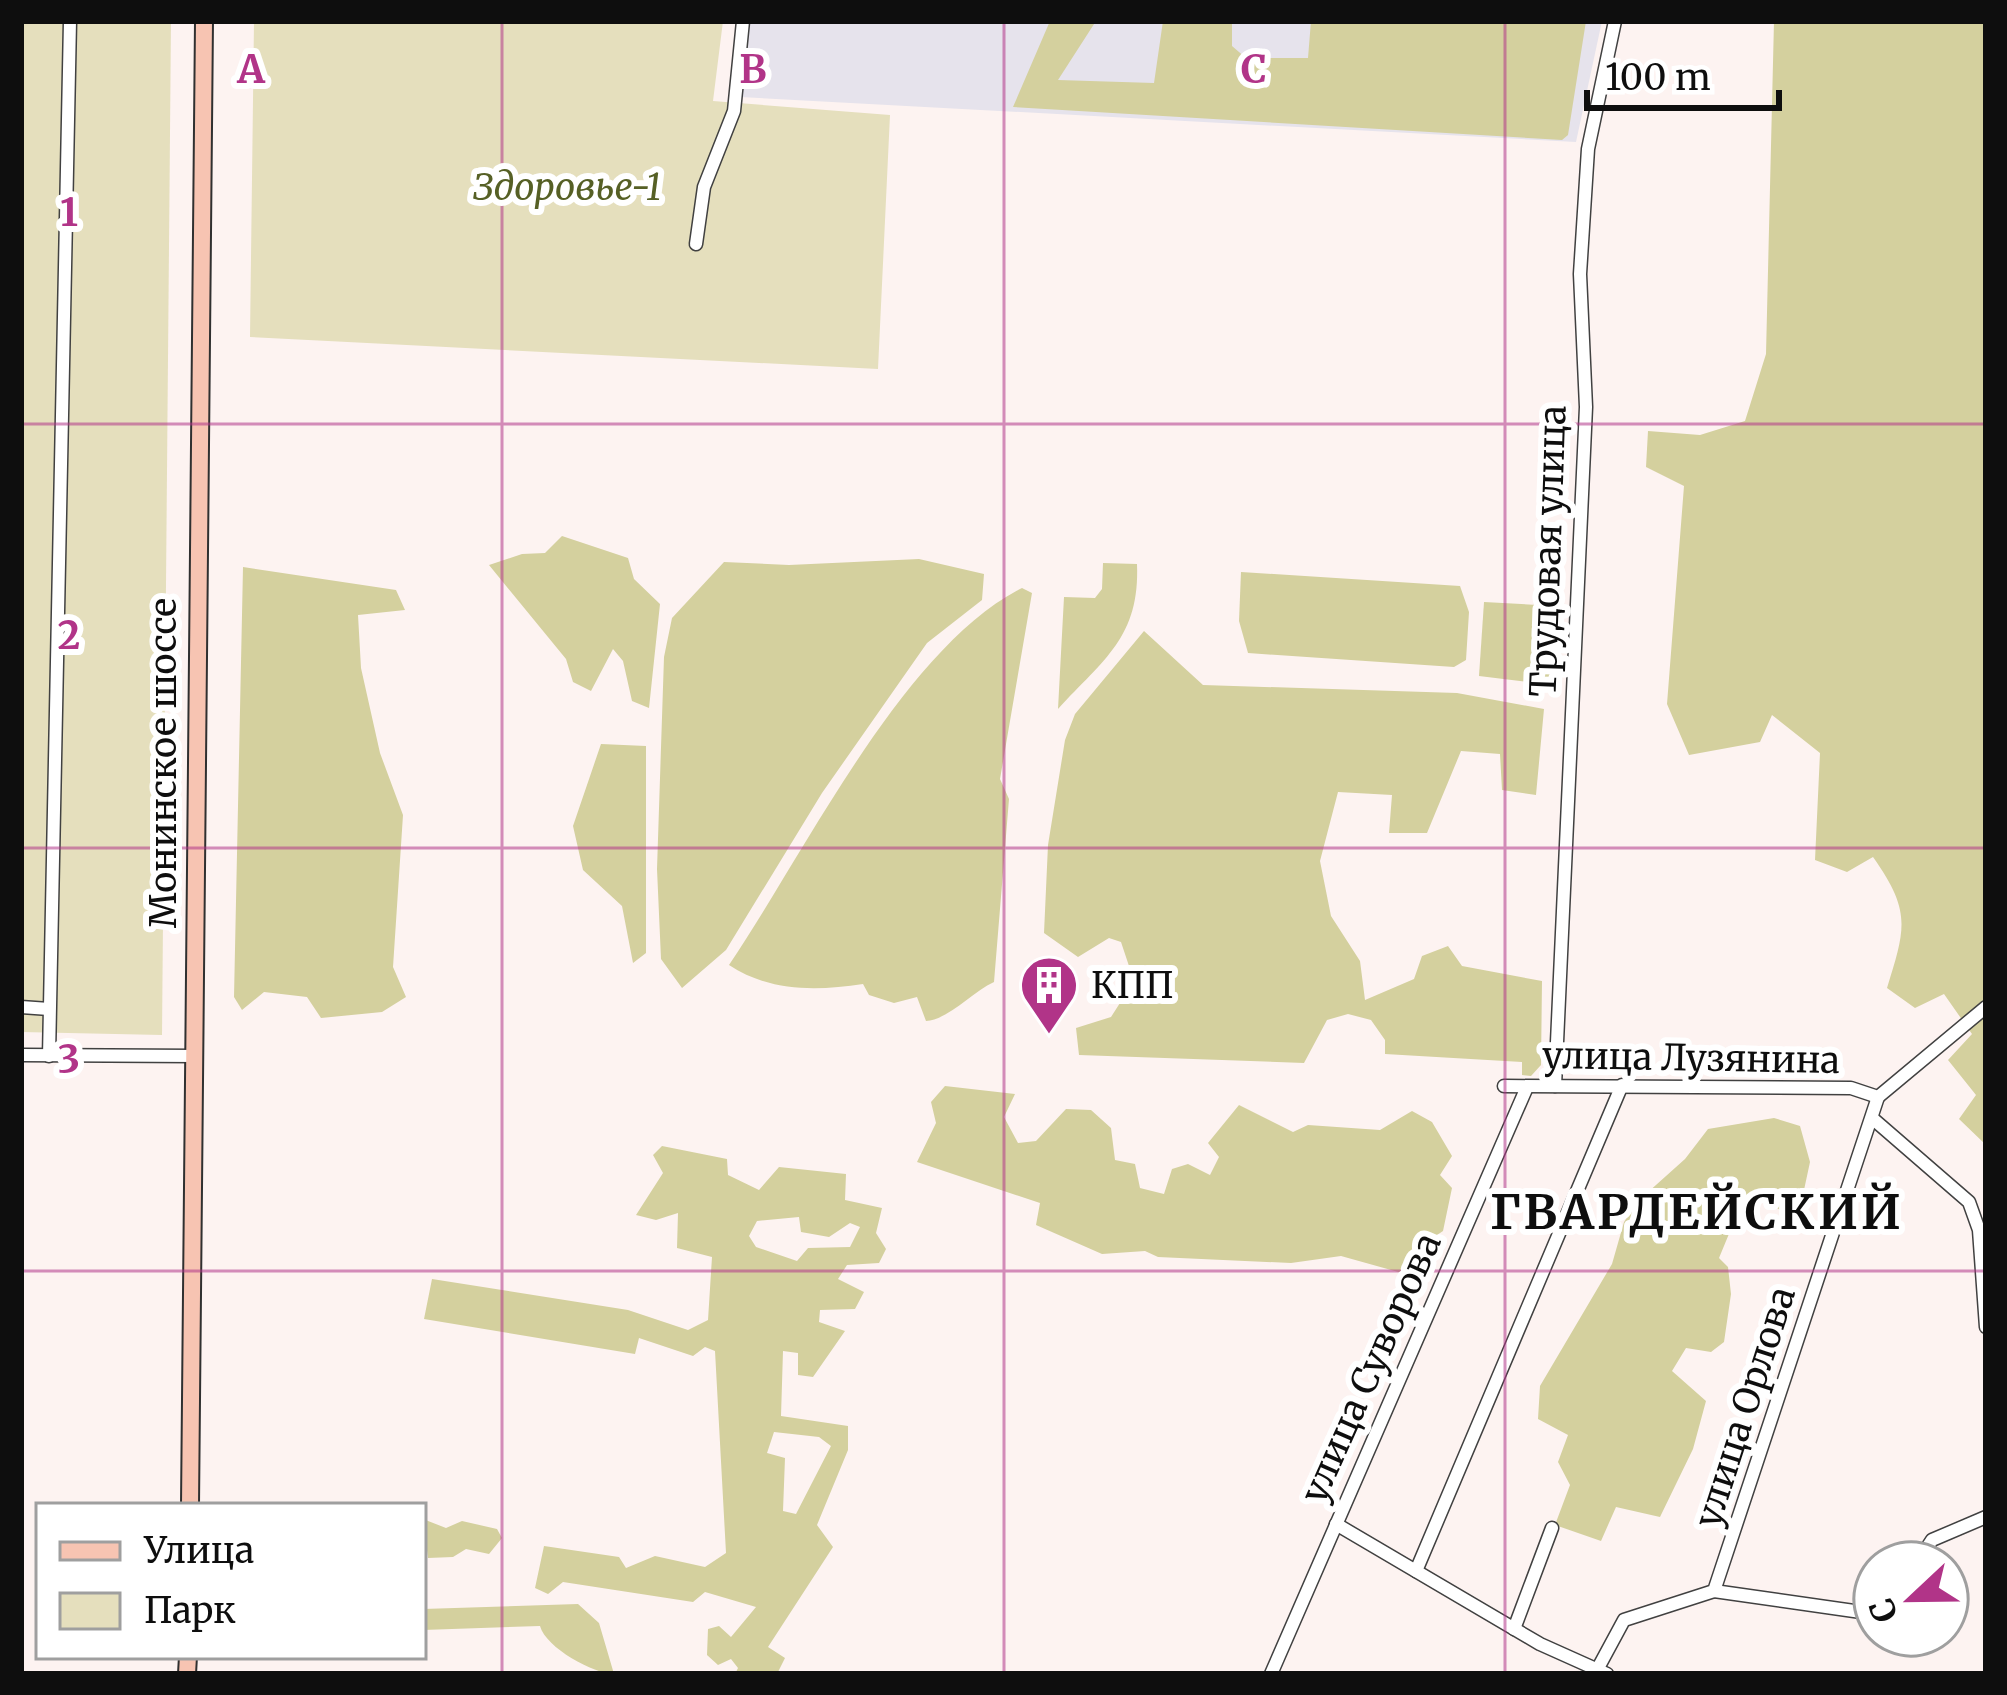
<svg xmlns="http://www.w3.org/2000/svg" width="2007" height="1695" font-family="Merriweather,serif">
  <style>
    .industrial { fill: #e6e3ec }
    .green { fill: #e5dfbd }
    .forest { fill: #d4d09e; fill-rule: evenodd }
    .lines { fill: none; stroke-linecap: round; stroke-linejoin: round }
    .street-casing { stroke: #414141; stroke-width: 15 }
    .secondary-casing { stroke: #303030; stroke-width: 20 }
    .street { stroke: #fff; stroke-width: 12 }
    .secondary { stroke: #f7c4b2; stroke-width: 16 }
    .grid { fill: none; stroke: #b13488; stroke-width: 3; stroke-opacity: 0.55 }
    .labels { text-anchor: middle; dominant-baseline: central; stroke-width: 12; stroke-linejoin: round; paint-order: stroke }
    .park-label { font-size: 36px; font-style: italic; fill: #566025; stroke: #fff }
    .street-label { font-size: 36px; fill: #0e0e0e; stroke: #fff }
    .poi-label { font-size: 36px; fill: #0e0e0e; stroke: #fff; text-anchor: start }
    .district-label { font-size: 48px; font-weight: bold; letter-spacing: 3px; fill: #0e0e0e; stroke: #fff }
    .grid-label { font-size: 39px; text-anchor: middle; font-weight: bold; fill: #b13488; stroke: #fff; stroke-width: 12; stroke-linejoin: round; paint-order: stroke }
  </style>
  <rect width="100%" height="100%" fill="#fdf3f1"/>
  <polygon class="industrial" points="747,21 1602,21 1576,142 740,97"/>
  <g class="green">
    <polygon points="21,21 171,21 162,1035 21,1032"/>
    <polygon points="254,21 723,21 713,101 890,115 878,369 250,337"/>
  </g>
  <g class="forest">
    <polygon points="1050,21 1096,21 1058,80 1154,83 1163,21 1232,21 1232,46 1246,58 1308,58 1311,21 1586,21 1568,135 1562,140 1013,107"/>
    <path d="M1774 21H1986V1145L1959 1119 1976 1095 1948 1060 1972 1034 1944 994 1915 1008 1887 988C1906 927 1911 911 1873 857L1847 872 1815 860 1820 753 1772 715 1760 742 1689 755 1667 704 1684 486 1646 467 1648 431 1700 435 1745 421 1766 354Z"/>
    <polygon points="562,536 628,558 634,579 660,604 649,708 632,701 623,661 613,649 591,691 573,682 566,659 489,565 522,554 545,553"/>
    <polygon points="919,559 984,574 982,600 927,643 822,793 726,950 682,988 661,959 657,869 664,657 672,618 724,562 789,565"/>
    <path d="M1103 563 1137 564C1140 637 1104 659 1058 709L1064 597 1095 598 1102 589Z"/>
    <polygon points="243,567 396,590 405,610 358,615 361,668 380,753 403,815 393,967 406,997 382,1012 321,1018 307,997 264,992 242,1010 234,997"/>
    <polygon points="1241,572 1460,586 1469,612 1466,660 1454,667 1248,653 1239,621"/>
    <path d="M1022 588 1032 593 1000 779 1009 799 994 982C972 992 948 1020 926 1021L917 997 894 1003 869 995 863 984C816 991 770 992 729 965 805 853 903 648 1022 588Z"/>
    <polygon points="1484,602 1556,606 1554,679 1537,683 1479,676"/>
    <polygon points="1144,631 1203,685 1457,693 1544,709 1536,795 1502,790 1500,754 1461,751 1427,833 1389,833 1392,795 1338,792 1320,861 1331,916 1360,961 1365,1000 1414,979 1422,956 1448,946 1462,966 1542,981 1541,1065 1531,1076 1522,1075 1522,1062 1385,1054 1385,1040 1371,1020 1348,1014 1327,1020 1304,1063 1079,1055 1076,1028 1111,1017 1134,981 1121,942 1109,938 1078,957 1044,933 1048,845 1065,740 1075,714"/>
    <polygon points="601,744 646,746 646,953 633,963 622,906 583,870 573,826"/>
    <polygon points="945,1086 1015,1094 1004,1117 1018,1143 1036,1141 1066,1109 1091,1110 1111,1128 1115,1160 1135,1164 1140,1188 1164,1194 1172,1169 1188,1164 1210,1175 1219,1157 1208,1143 1239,1105 1293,1132 1308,1125 1380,1130 1412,1111 1432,1122 1452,1156 1440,1175 1452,1188 1443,1231 1425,1243 1426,1263 1409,1275 1341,1256 1291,1263 1158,1257 1145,1251 1102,1254 1036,1225 1040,1203 917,1162 936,1123 931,1102"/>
    <polygon points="1774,1118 1800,1126 1810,1162 1801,1204 1786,1213 1756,1197 1743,1200 1719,1258 1728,1267 1731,1294 1724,1342 1711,1352 1686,1348 1672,1371 1706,1401 1693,1449 1660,1517 1616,1507 1601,1541 1555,1525 1570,1485 1558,1462 1568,1435 1538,1419 1540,1386 1612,1264 1624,1222 1637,1202 1685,1159 1708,1129"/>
    <path d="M662 1146 727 1159 728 1175 759 1190 779 1167 846 1174 845 1200 882 1208 876 1233 886 1249 879 1263 847 1265 838 1279 864 1292 855 1309 820 1310 819 1322 845 1331 813 1377 798 1375V1353L783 1351 781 1416 848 1426V1450L817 1525 833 1547 768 1647 785 1658 777 1674H735L738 1668 731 1659 718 1665 707 1655 708 1629 719 1626 731 1637 756 1607 705 1592 693 1602 563 1582 548 1594 535 1588 544 1546 619 1557 626 1568 655 1556 705 1567 726 1553 715 1351 705 1347 693 1356 639 1338 635 1354 424 1319 432 1279 628 1310 688 1330 708 1320 712 1257 677 1248 678 1213 656 1220 636 1215 663 1173 653 1155ZM799 1217 801 1232 829 1237 850 1223 860 1227 850 1247 808 1248 797 1261 756 1247 749 1236 757 1221ZM774 1432 819 1437 831 1446 796 1514 783 1511 785 1458 767 1453Z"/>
    <polygon points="423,1519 446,1528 462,1521 497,1529 502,1538 489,1554 466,1549 453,1557 428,1558"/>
    <path d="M578 1604 599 1623 614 1674C594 1674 546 1648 540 1626L423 1630V1609Z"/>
  </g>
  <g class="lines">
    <defs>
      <g id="street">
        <polyline points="696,244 704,187 734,111 743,21"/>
        <polyline points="21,1007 49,1009"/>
        <polyline points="21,1055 196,1056"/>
        <polyline points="49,1056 70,21"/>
        <polyline points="1504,1086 1851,1088 1878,1097 1986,1007"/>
        <polyline points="1555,1086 1586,407 1580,274 1588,149 1615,21"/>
        <polyline points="1872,1118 1969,1202 1979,1230 1986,1327"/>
        <polyline points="1336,1524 1540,1644 1607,1674"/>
        <polyline points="1917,1563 1932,1540 1986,1517"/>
        <polyline points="1416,1571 1622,1085"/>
        <polyline points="1714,1591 1875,1614"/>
        <polyline points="1514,1629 1552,1528"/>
        <polyline points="1597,1670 1624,1620 1714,1591 1878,1097"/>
        <polyline points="1271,1674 1527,1087"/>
      </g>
      <g id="secondary">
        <polyline points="190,1506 204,21"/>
        <polyline points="187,1674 188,1656"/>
      </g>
    </defs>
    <use href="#street" class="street-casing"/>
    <use href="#secondary" class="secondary-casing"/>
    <use href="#street" class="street"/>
    <use href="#secondary" class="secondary"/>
  </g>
  <path class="grid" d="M502 21V1674M1004 21V1674M1505 21V1674M21 424H1986M21 848H1986M21 1271H1986"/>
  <defs>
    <symbol id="building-pin" viewBox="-11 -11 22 30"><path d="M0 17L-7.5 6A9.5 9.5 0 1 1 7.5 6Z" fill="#b13488" stroke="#fff"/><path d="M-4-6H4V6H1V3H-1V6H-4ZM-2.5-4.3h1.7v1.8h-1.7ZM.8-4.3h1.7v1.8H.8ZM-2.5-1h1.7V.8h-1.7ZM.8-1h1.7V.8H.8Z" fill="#fff"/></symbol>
  </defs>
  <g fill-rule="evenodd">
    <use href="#building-pin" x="1016" y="952" width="66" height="90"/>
  </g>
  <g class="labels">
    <g class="park-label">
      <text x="567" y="187">Здоровье-1</text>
    </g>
    <g class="street-label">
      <text transform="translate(1548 551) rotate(-88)">Трудовая улица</text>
      <text transform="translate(163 763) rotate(-90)">Монинское шоссе</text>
      <text transform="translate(1691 1058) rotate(1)">улица Лузянина</text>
      <text transform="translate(1371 1368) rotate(-66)">улица Суворова</text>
      <text transform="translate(1745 1407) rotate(-72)">улица Орлова</text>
    </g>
    <g class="poi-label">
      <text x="1091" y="985">КПП</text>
    </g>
    <g class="district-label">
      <text x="1697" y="1212">ГВАРДЕЙСКИЙ</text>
    </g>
  </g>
  <g class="grid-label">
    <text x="251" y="83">A</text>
    <text x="753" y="83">B</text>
    <text x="1254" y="83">C</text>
    <text x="69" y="226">1</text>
    <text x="69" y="649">2</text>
    <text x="69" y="1073">3</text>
  </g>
  <rect width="2007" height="1695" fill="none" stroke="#0e0e0e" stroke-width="48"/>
  <rect x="36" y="1503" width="390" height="156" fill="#ffffff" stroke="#9f9f9f" stroke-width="3"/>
  <rect x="60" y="1542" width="60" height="18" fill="#f7c4b2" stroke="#9f9f9f" stroke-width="3"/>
  <text x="144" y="1563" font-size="36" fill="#0e0e0e">Улица</text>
  <rect x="60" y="1593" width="60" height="36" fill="#e5dfbd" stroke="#9f9f9f" stroke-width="3"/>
  <text x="144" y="1623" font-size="36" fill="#0e0e0e">Парк</text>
  <g transform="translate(1911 1599) rotate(248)"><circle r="57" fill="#ffffff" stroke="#9f9f9f" stroke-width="3"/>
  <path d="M0-9L21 45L0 30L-21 45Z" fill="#b13488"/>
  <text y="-18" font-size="33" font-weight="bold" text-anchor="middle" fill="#0e0e0e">С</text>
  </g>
  <path d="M1587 90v18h192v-18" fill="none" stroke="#0e0e0e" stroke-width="6"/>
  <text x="1605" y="90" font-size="36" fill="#0e0e0e" stroke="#ffffff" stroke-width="9" paint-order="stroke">100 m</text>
</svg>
